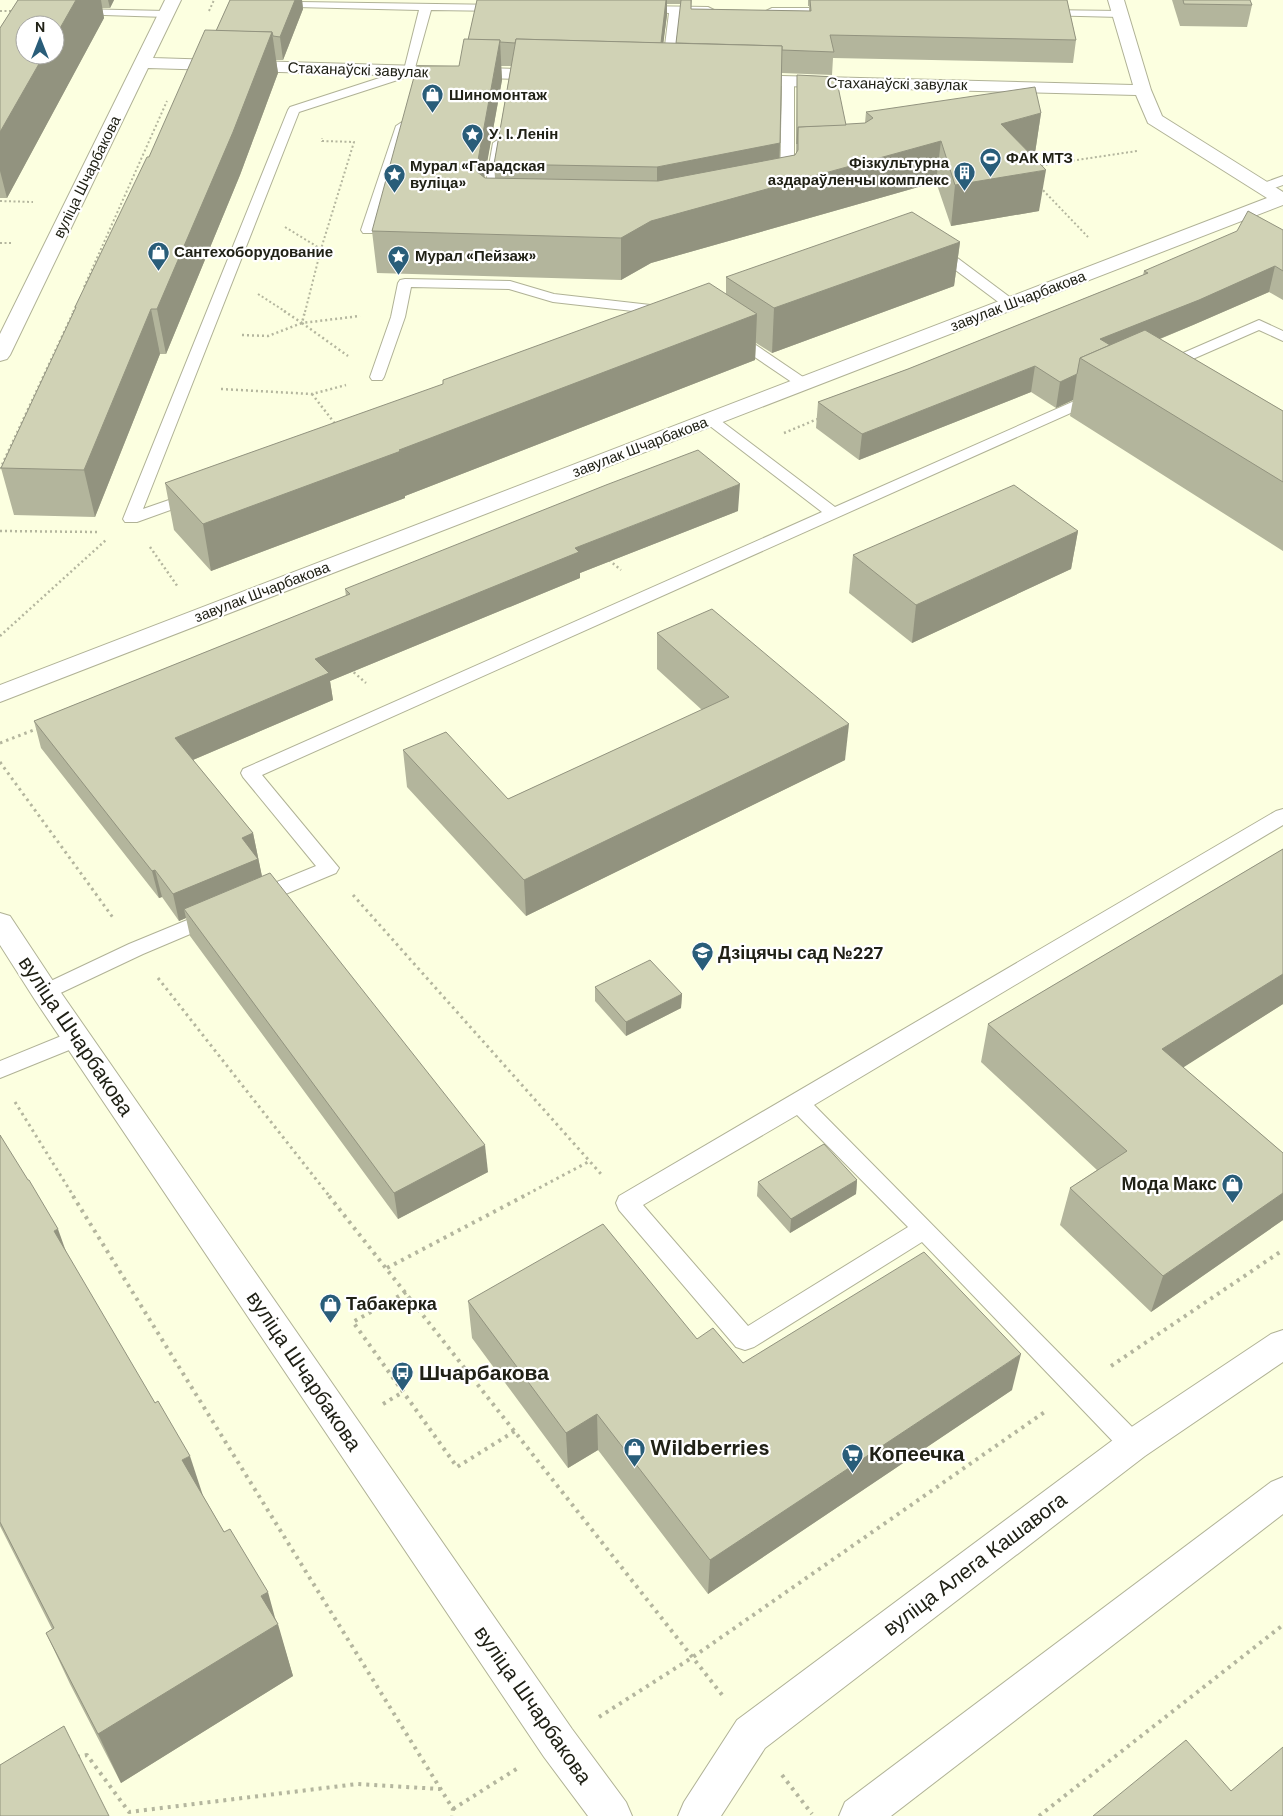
<svg xmlns="http://www.w3.org/2000/svg" width="1283" height="1816" font-family="'DM Sans',sans-serif">
  <style>
    .lines { fill: none; stroke-linecap: round; stroke-linejoin: round }
    .lane-casing { stroke: #b0b296; stroke-width: 2 }
    .street-casing { stroke: #b0b296; stroke-width: 2 }
    .secondary-casing { stroke: #b0b296; stroke-width: 2 }
    .path-far3 { stroke: #b4b69e; stroke-width: 2; stroke-dasharray: 2 2.5; stroke-linecap: butt }
    .path-far2 { stroke: #b4b69e; stroke-width: 2.5; stroke-dasharray: 2 3; stroke-linecap: butt }
    .path-far1 { stroke: #b4b69e; stroke-width: 3; stroke-dasharray: 2.5 4; stroke-linecap: butt }
    .path { stroke: #b4b69e; stroke-width: 4; stroke-dasharray: 3 5; stroke-linecap: butt }
    .lane { fill: #fff; fill-rule: evenodd }
    .street { fill: #fff; fill-rule: evenodd }
    .secondary { fill: #fff; fill-rule: evenodd }
    .wall { fill: #b3b59c; fill-rule: evenodd }
    .shaded-wall { fill: #92937f }
    .building { fill: #d0d2b5; stroke: #92937f }
    .labels { text-anchor: middle; dominant-baseline: central; stroke-width: 4.5; stroke-linejoin: round; paint-order: stroke }
    .far-street-label { font-size: 15px; fill: #202116; stroke: #fff }
    .far-poi-label { font-size: 15px; font-weight: bold; fill: #202116; stroke: #fff; text-anchor: start }
    .poi-label { font-size: 18px; font-weight: bold; fill: #202116; stroke: #fff; text-anchor: start }
    .near-street-label { font-size: 21px; fill: #202116; stroke: #fff }
    .near-poi-label { font-size: 21px; font-weight: bold; fill: #202116; stroke: #fff; text-anchor: start }
  </style>
  <rect width="100%" height="100%" fill="#fcffe0"/>
  <g class="lines">
    <defs>
      <g id="lane">
        <polygon points="300,2 503,5 509,8 503,11 431,10 413,75 299,112 143,509 195,491 201,493 203,496 201,499 137,522 125,522 123,519 288,110 290,107 404,70 419,10 296,7 294,5"/>
        <polygon points="639,6 708,7 714,10 708,13 680,13 674,70 668,74 662,70 669,13 635,11 633,9"/>
        <polygon points="772,8 835,8 841,11 835,14 768,13 766,11"/>
        <polygon points="77,9 166,11 172,14 166,17 73,14 71,12"/>
        <polygon points="1044,10 1120,11 1126,14 1120,17 1040,15 1038,13 1040,11"/>
        <polygon points="788,77 794,81 794,184 787,188 780,184 782,81"/>
        <polygon points="402,122 408,126 375,230 373,233 363,233 361,230 396,126"/>
        <polygon points="499,139 505,143 496,205 489,209 482,205 493,143"/>
        <polygon points="1283,176 1283,185 1263,192 1256,188 1258,185"/>
        <polygon points="935,244 940,245 1015,301 1017,304 1015,307 1005,307 930,251 928,248"/>
        <polygon points="405,279 510,281 554,294 668,307 673,308 675,311 673,314 668,315 553,302 509,289 411,287 405,317 384,377 382,380 372,380 370,377 391,317 398,283 400,280"/>
        <polygon points="1259,320 1283,331 1283,341 1259,330 1170,369 1160,369 1158,366 1160,363"/>
        <polygon points="733,332 738,333 809,381 812,384 809,387 799,387 728,339 726,336 728,333"/>
        <polygon points="1097,391 1102,393 1105,396 1102,399 262,775 339,868 336,873 264,903 257,905 250,903 247,898 250,893 316,866 243,777 241,773 243,769 822,512 706,423 703,420 706,417 716,417 835,507"/>
        <path d="M1283 809V825L814 1105 1142 1437 1146 1445 1142 1453 1133 1456 1124 1453 922 1242 754 1347 745 1350 736 1347 619 1210 616 1203 619 1196 1276 811ZM797 1115 908 1227 748 1326 643 1205Z"/>
        <polygon points="214,909 221,911 224,916 221,921 143,954 52,997 45,1000 38,997 35,992 38,987 129,944"/>
        <polygon points="76,1030 84,1032 87,1038 84,1044 0,1078 0,1061"/>
      </g>
      <g id="street">
        <polygon points="165,0 181,0 153,58 548,70 554,71 556,75 554,79 548,80 148,68 10,355 7,359 0,361 0,334"/>
        <polygon points="1108,0 1124,0 1151,90 1162,116 1283,192 1283,205 0,702 0,685 1267,198 1148,123 1136,95 744,85 738,84 736,80 738,76 744,75 1133,85"/>
        <polygon points="0,913 10,916 55,984 572,1729 626,1802 632,1816 588,1816 544,1757 35,1000 0,945"/>
      </g>
      <g id="secondary">
        <polygon points="1283,1330 1283,1362 1145,1456 765,1748 721,1816 678,1816 684,1802 737,1720 1121,1434 1271,1334"/>
        <polygon points="1283,1477 1283,1514 891,1816 839,1816 845,1802 1271,1482"/>
      </g>
    </defs>
    <use href="#lane" class="lane-casing"/>
    <use href="#street" class="street-casing"/>
    <use href="#secondary" class="secondary-casing"/>
    <g class="path-far3">
      <polyline points="0,11 14,11"/>
      <polyline points="209,11 214,0"/>
      <polyline points="1037,166 1137,151"/>
      <polyline points="1040,187 1088,237"/>
      <polyline points="0,201 33,202"/>
      <polyline points="285,227 321,249"/>
      <polyline points="0,243 13,243"/>
      <polyline points="84,287 167,101"/>
      <polyline points="258,294 286,312"/>
      <polyline points="73,312 77,304"/>
      <polyline points="305,312 321,249 354,142 322,141 322,138"/>
    </g>
    <g class="path-far2">
      <polyline points="284,311 302,323 360,316"/>
      <polyline points="302,323 348,356"/>
      <polyline points="242,335 268,336 302,323 305,311"/>
      <polyline points="221,389 312,394 346,385"/>
      <polyline points="312,394 336,425"/>
      <polyline points="784,433 820,418"/>
      <polyline points="0,469 74,311"/>
      <polyline points="0,531 99,532"/>
      <polyline points="150,547 178,587"/>
      <polyline points="609,560 621,570"/>
      <polyline points="0,636 106,540"/>
      <polyline points="350,669 366,683"/>
    </g>
    <g class="path-far1">
      <polyline points="0,743 39,728"/>
      <polyline points="0,762 114,919"/>
      <polyline points="353,895 601,1174"/>
      <polyline points="158,978 330,1197"/>
      <polyline points="15,1102 74,1197"/>
      <polyline points="522,1197 590,1161"/>
    </g>
    <g class="path">
      <polyline points="73,1196 453,1809 452,1816"/>
      <polyline points="329,1196 723,1696"/>
      <polyline points="387,1268 524,1196"/>
      <polyline points="406,1292 353,1322 457,1467 515,1431"/>
      <polyline points="1111,1366 1283,1250"/>
      <polyline points="383,1404 403,1392"/>
      <polyline points="599,1717 693,1657 1046,1411"/>
      <polyline points="77,1757 87,1755 129,1812 357,1784 440,1789"/>
      <polyline points="782,1775 812,1814"/>
      <polyline points="453,1809 518,1768"/>
      <polyline points="1039,1816 1283,1625"/>
    </g>
    <use href="#lane" class="lane"/>
    <use href="#street" class="street"/>
    <use href="#secondary" class="secondary"/>
  </g>
  <g class="wall">
    <polygon points="18,0 114,0 110,8 102,8 104,18 7,198 0,198 0,28"/>
    <polygon points="230,0 307,0 302,0 303,9 283,60 276,60 278,73 240,175 166,354 160,354 95,517 14,515 1,468 75,310 75,307 149,157 216,31"/>
    <path d="M477 0H692L691 9 809 11V6H808V0H1067L1076 40 1073 63 833 58 832 75 782 73 780 158 795 155 796 153 797 75 846 125 865 123 866 112 1041 113 1035 153 1030 155 1039 211 951 226 936 182 651 263 621 280 377 273 372 231 459 66 468 40ZM667 4H681L676 43H663L667 15ZM501 66H511L494 164 495 178H484L502 80Z"/>
    <polygon points="1172,0 1250,0 1252,5 1247,27 1180,26"/>
    <polygon points="1283,230 1283,300 1269,292 1193,325 1160,339 1283,411 1283,551 1070,416 1073,400 1056,408 1031,392 859,460 816,428 818,402 908,369 1143,275 1144,271"/>
    <polygon points="960,242 954,286 772,353 756,343 755,360 405,496 405,498 211,571 174,530 165,483 726,294 726,277"/>
    <polygon points="738,511 580,573 580,578 330,681 333,700 193,760 253,833 262,877 488,1172 398,1219 190,936 186,918 179,921 162,897 159,898 41,748 34,721 346,596 345,589"/>
    <polygon points="1078,531 1071,569 912,643 849,593 853,555"/>
    <polygon points="657,633 845,760 526,916 407,787 403,750 508,799 702,710 657,669"/>
    <polygon points="1283,849 1283,1004 1183,1067 1283,1153 1283,1220 1151,1312 1060,1225 1070,1188 1097,1170 981,1062 988,1024"/>
    <polygon points="595,987 682,994 681,1008 626,1036 595,1001"/>
    <polygon points="0,1135 203,1496 276,1620 293,1676 121,1783 70,1684 46,1633 52,1629 0,1526"/>
    <polygon points="857,1180 856,1194 790,1233 757,1196 758,1182"/>
    <polygon points="468,1301 697,1339 743,1363 1012,1390 708,1594 598,1450 568,1468 472,1338"/>
  </g>
  <g class="shaded-wall">
    <polygon points="76,0 101,0 104,18 7,198 0,171 0,132 44,55 55,55 55,37"/>
    <polygon points="108,0 114,0 110,8"/>
    <polygon points="292,0 302,0 303,9 283,60 280,37"/>
    <polygon points="666,0 667,0 667,15 660,70 660,47"/>
    <polygon points="272,32 278,73 240,175 166,354 157,309"/>
    <polygon points="500,40 502,80 478,213 476,171"/>
    <polygon points="1041,113 1035,153 995,165 1001,124"/>
    <polygon points="941,141 936,182 651,263 621,280 621,238 657,210 657,167 780,143 778,186"/>
    <polygon points="1046,170 1039,211 951,226 955,185"/>
    <polygon points="960,242 954,286 772,353 774,308"/>
    <polygon points="1275,266 1269,292 1193,325 1096,365 1100,339"/>
    <polygon points="151,309 160,354 95,517 84,470"/>
    <polygon points="757,314 755,360 405,496 405,498 211,571 203,524"/>
    <polygon points="1035,366 1031,392 859,460 862,434"/>
    <polygon points="1077,374 1073,400 1056,408 1060,382"/>
    <polygon points="740,484 738,511 580,573 580,578 330,681 333,700 181,765 175,738 315,659 575,548"/>
    <polygon points="1078,531 1071,569 912,643 916,605"/>
    <polygon points="849,724 845,760 526,916 524,880"/>
    <polygon points="253,833 264,886 184,909 186,918 179,921 173,894 242,838"/>
    <polygon points="155,870 162,897 159,898 152,871"/>
    <polygon points="1283,974 1283,1004 1151,1088 1162,1049"/>
    <polygon points="682,994 681,1008 626,1036 626,1022"/>
    <polygon points="485,1145 488,1172 398,1219 394,1193"/>
    <polygon points="857,1180 856,1194 790,1233 791,1219"/>
    <polygon points="1283,1193 1283,1220 1151,1312 1163,1276"/>
    <polygon points="58,1229 79,1288 54,1231"/>
    <polygon points="1021,1354 1012,1390 708,1594 710,1560"/>
    <polygon points="597,1414 598,1450 568,1468 566,1433"/>
    <polygon points="190,1456 208,1511 182,1460"/>
    <polygon points="268,1592 277,1625 278,1624 293,1676 121,1783 98,1734 261,1596"/>
  </g>
  <g class="building">
    <polygon points="18,0 76,0 55,37 55,25 25,25 25,55 44,55 0,132 0,28"/>
    <polygon points="230,0 295,0 280,37 273,36 272,32 216,31"/>
    <polygon points="477,0 666,0 661,43 516,39 515,43 500,42 500,40 468,40"/>
    <polygon points="681,0 691,0 691,9 811,11 810,0 1067,0 1076,40 830,35 834,52 782,50 782,46 676,43"/>
    <polygon points="1183,0 1250,0 1252,5 1184,4"/>
    <polygon points="205,30 272,32 233,132 157,309 151,309 84,470 1,468 76,307 75,307 147,157 149,157"/>
    <polygon points="464,39 500,40 476,171 485,178 658,181 795,155 798,150 798,127 865,123 873,118 866,112 1035,87 1041,113 1001,124 1046,170 955,185 941,141 651,221 621,238 372,231 417,66 459,66"/>
    <polygon points="516,39 782,46 780,143 657,167 494,164"/>
    <polygon points="797,75 836,77 846,125 798,127 797,144"/>
    <polygon points="1248,211 1283,230 1283,271 1275,266 1199,300 1100,339 1110,345 1080,358 1077,374 1060,382 1035,366 862,434 818,402 908,369 1148,273 1144,271 1237,231"/>
    <polygon points="912,212 960,242 774,308 726,277"/>
    <polygon points="709,283 757,314 399,450 401,451 203,524 165,483 443,384 443,380"/>
    <polygon points="1145,330 1283,411 1283,482 1080,358"/>
    <polygon points="698,450 740,484 575,548 579,552 315,659 329,673 175,738 253,833 242,838 258,859 173,894 155,870 152,871 34,721 350,594 345,589 606,485"/>
    <polygon points="1014,485 1078,531 916,605 853,555"/>
    <polygon points="712,609 849,724 524,880 403,750 446,732 508,799 729,697 657,633"/>
    <polygon points="1283,849 1283,974 1162,1049 1283,1153 1283,1193 1163,1276 1070,1188 1127,1151 988,1024"/>
    <polygon points="270,873 485,1145 394,1193 184,909"/>
    <polygon points="650,960 682,994 626,1022 595,987"/>
    <polygon points="0,1135 28,1180 29,1180 58,1229 54,1231 155,1403 158,1401 190,1456 182,1460 224,1532 230,1529 268,1592 261,1596 278,1624 98,1734 46,1633 54,1628 0,1522"/>
    <polygon points="824,1144 857,1180 791,1219 758,1182"/>
    <polygon points="603,1224 697,1339 713,1328 743,1363 924,1252 1021,1354 710,1560 597,1414 566,1433 468,1301"/>
    <polygon points="64,1726 109,1816 0,1816 0,1765"/>
    <polygon points="1186,1740 1231,1791 1283,1747 1283,1816 1093,1816"/>
  </g>
  <defs>
    <symbol id="shop-pin" viewBox="-11 -11 22 30"><path d="M0 17L-7.5 6A9.5 9.5 0 1 1 7.5 6Z" fill="#295d79" stroke="#fff"/><path d="M-5-2.5h2.3a2.7 3.5 0 0 1 5.4 0H5L5.5 6h-11ZM-1.5-2.5h3a1.5 2.3 0 0 0-3 0Z" fill="#fff"/></symbol>
    <symbol id="sight-pin" viewBox="-11 -11 22 30"><path d="M0 17L-7.5 6A9.5 9.5 0 1 1 7.5 6Z" fill="#295d79" stroke="#fff"/><path d="M0-6L1.8-2.2L6-1.7L2.9 1.2L3.7 5.4L0 3.3L-3.7 5.4L-2.9 1.2L-6-1.7L-1.8-2.2Z" fill="#fff"/></symbol>
    <symbol id="stadium-pin" viewBox="-11 -11 22 30"><path d="M0 17L-7.5 6A9.5 9.5 0 1 1 7.5 6Z" fill="#295d79" stroke="#fff"/><path d="M0-5a6.5 5 0 1 0 0 10a6.5 5 0 1 0 0-10ZM-3.5-1.8h7v3.6h-7Z" fill="#fff"/></symbol>
    <symbol id="building-pin" viewBox="-11 -11 22 30"><path d="M0 17L-7.5 6A9.5 9.5 0 1 1 7.5 6Z" fill="#295d79" stroke="#fff"/><path d="M-4-6H4V6H1V3H-1V6H-4ZM-2.5-4.3h1.7v1.8h-1.7ZM.8-4.3h1.7v1.8H.8ZM-2.5-1h1.7V.8h-1.7ZM.8-1h1.7V.8H.8Z" fill="#fff"/></symbol>
    <symbol id="school-pin" viewBox="-11 -11 22 30"><path d="M0 17L-7.5 6A9.5 9.5 0 1 1 7.5 6Z" fill="#295d79" stroke="#fff"/><path d="M0-5L7-2L0 1L-7-2ZM-4 1L0 2.5L4 1V4Q0 6-4 4Z" fill="#fff"/></symbol>
    <symbol id="bus-pin" viewBox="-11 -11 22 30"><path d="M0 17L-7.5 6A9.5 9.5 0 1 1 7.5 6Z" fill="#295d79" stroke="#fff"/><path d="M-5-6H5V4H4V6H2V4H-2V6H-4V4H-5ZM-3.5-4V0h7V-4ZM-3.5 1.2v1.5H-2V1.2ZM2 1.2v1.5H3.5V1.2Z" fill="#fff"/></symbol>
    <symbol id="supermarket-pin" viewBox="-11 -11 22 30"><path d="M0 17L-7.5 6A9.5 9.5 0 1 1 7.5 6Z" fill="#295d79" stroke="#fff"/><path d="M-6-5.5h2.5l.6 2H6L4.5 2H-2.5L-4.4-4H-6ZM-1.5 3.2a1.3 1.3 0 1 0 .1 0ZM3 3.2a1.3 1.3 0 1 0 .1 0Z" fill="#fff"/></symbol>
  </defs>
  <g fill-rule="evenodd">
    <use href="#shop-pin" x="420" y="82" width="25" height="34"/>
    <use href="#sight-pin" x="460" y="122" width="25" height="34"/>
    <use href="#stadium-pin" x="978" y="146" width="25" height="34"/>
    <use href="#building-pin" x="952" y="160" width="25" height="34"/>
    <use href="#sight-pin" x="382" y="162" width="25" height="34"/>
    <use href="#shop-pin" x="146" y="240" width="25" height="34"/>
    <use href="#sight-pin" x="386" y="244" width="25" height="34"/>
    <use href="#school-pin" x="690" y="940" width="25" height="34"/>
    <use href="#shop-pin" x="1220" y="1172" width="25" height="34"/>
    <use href="#shop-pin" x="318" y="1292" width="25" height="34"/>
    <use href="#bus-pin" x="390" y="1360" width="25" height="34"/>
    <use href="#shop-pin" x="622" y="1436" width="25" height="34"/>
    <use href="#supermarket-pin" x="840" y="1442" width="25" height="34"/>
  </g>
  <g class="labels">
    <g class="far-street-label">
      <text transform="translate(358 70) rotate(2)">Стаханаўскі завулак</text>
      <text transform="translate(897 84) rotate(1)">Стаханаўскі завулак</text>
      <text transform="translate(87 177) rotate(-64)">вуліца Шчарбакова</text>
      <text transform="translate(1018 301) rotate(-21)">завулак Шчарбакова</text>
      <text transform="translate(640 447) rotate(-21)">завулак Шчарбакова</text>
      <text transform="translate(262 592) rotate(-21)">завулак Шчарбакова</text>
    </g>
    <g class="far-poi-label">
      <text x="449" y="95">Шиномонтаж</text>
      <text x="489" y="134">У. І. Ленін</text>
      <text x="1006" y="158">ФАК МТЗ</text>
      <text x="949" y="163" text-anchor="end">Фізкультурна<tspan x="949" dy="17">аздараўленчы комплекс</tspan></text>
      <text x="410" y="166">Мурал «Гарадская<tspan x="410" dy="17">вуліца»</tspan></text>
      <text x="174" y="252">Сантехоборудование</text>
      <text x="415" y="256">Мурал «Пейзаж»</text>
    </g>
    <g class="poi-label">
      <text x="718" y="953">Дзіцячы сад №227</text>
      <text x="1217" y="1184" text-anchor="end">Мода Макс</text>
      <text x="346" y="1304">Табакерка</text>
    </g>
    <g class="near-street-label">
      <text transform="translate(76 1036) rotate(56)">вуліца Шчарбакова</text>
      <text transform="translate(304 1371) rotate(56)">вуліца Шчарбакова</text>
      <text transform="translate(975 1564) rotate(-37)">вуліца Алега Кашавога</text>
      <text transform="translate(533 1705) rotate(55)">вуліца Шчарбакова</text>
    </g>
    <g class="near-poi-label">
      <text x="419" y="1373">Шчарбакова</text>
      <text x="650" y="1448">Wildberries</text>
      <text x="869" y="1454">Копеечка</text>
    </g>
  </g>
  <g transform="translate(40 40)"><circle r="24" fill="#ffffff" stroke="#a6a6a2"/>
  <path d="M0-4L9 19L0 12L-9 19Z" fill="#295d79"/>
  <text y="-8" font-size="14" font-weight="bold" text-anchor="middle" fill="#202116">N</text>
  </g>
</svg>
